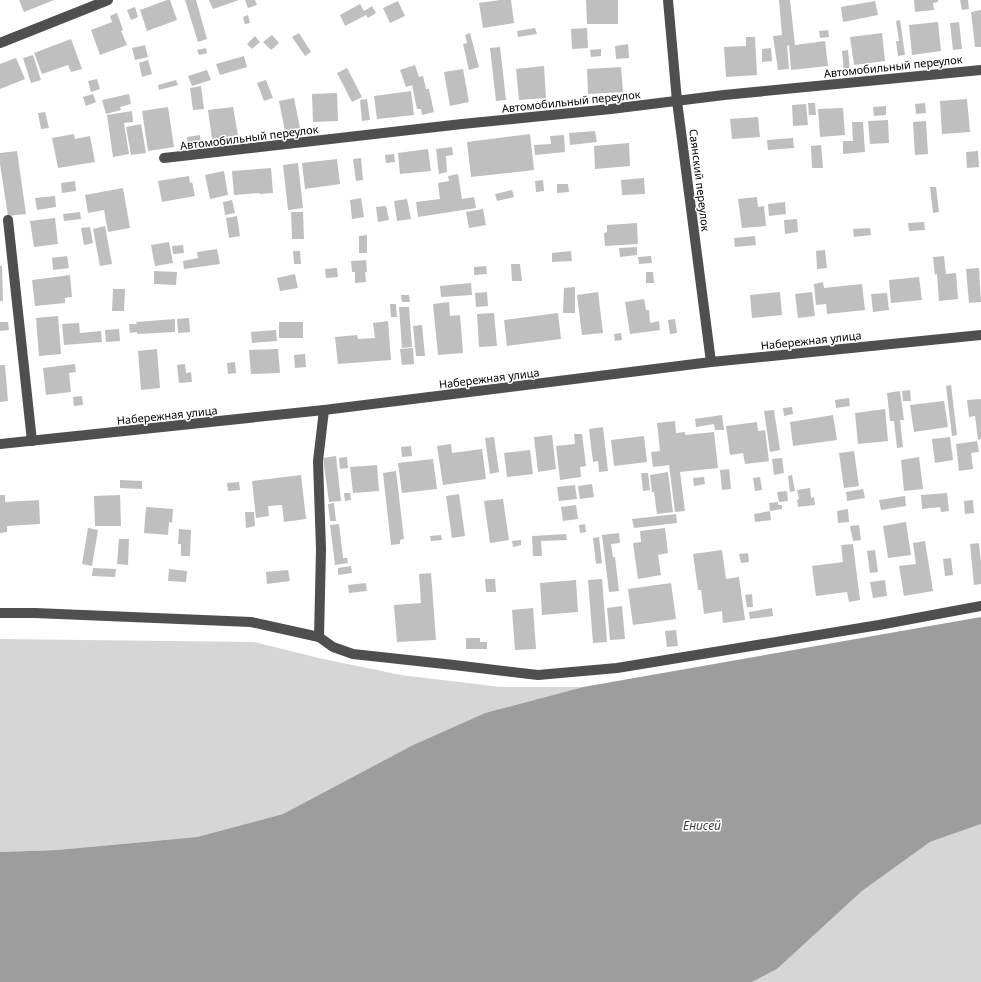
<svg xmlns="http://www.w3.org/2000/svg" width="981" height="982" font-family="'Noto Sans',sans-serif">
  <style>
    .green { fill: #d6d6d6 }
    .water { fill: #9d9d9d }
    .building { fill: #bfbfbf }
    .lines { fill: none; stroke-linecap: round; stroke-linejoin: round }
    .minor { stroke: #4f4f4f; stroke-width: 10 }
    .labels { text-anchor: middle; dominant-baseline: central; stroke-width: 3; stroke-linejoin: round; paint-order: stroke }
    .street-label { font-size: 11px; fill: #000; stroke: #fff }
    .water-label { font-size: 12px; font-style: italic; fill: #3e3e3e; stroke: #fff }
  </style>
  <rect width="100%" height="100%" fill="#fff"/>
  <g class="green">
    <polygon points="0,639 254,642 323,659 401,675 501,687 583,687 485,713 413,745 283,814 197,837 57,850 0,852"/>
    <polygon points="981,824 981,982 752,982 777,969 862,891 930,842"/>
  </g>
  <polygon class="water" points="981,617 981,824 930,842 862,891 777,969 752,982 0,982 0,852 57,850 197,837 283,814 413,745 485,713 583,687"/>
  <g class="building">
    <polygon points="19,0 54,0 24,12"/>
    <polygon points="167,0 170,0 177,20 147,31 140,10"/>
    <polygon points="185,0 196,0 207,39 198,42"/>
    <polygon points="209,0 239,0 213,9"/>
    <polygon points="245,0 255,0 257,5 248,8"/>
    <polygon points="500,0 511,0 514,23 483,28 479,3"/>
    <polygon points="586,0 618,0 618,24 587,24"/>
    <polygon points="779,0 790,0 795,45 825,41 828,66 791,70 789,45 787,46 789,69 778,70 773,36 782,35"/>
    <polygon points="914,0 938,0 938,2 933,3 934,10 915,12"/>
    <polygon points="960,0 968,0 969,9 962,10"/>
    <polygon points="398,1 405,16 390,23 383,8"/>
    <polygon points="875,1 878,15 843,22 841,7"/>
    <polygon points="360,4 364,11 372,6 376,13 368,18 366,15 345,26 340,15"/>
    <polygon points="135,7 138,17 131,20 127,10"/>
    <polygon points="981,10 981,47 975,47 971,12"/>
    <polygon points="117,13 123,30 121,31 127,45 100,55 91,30 112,22 110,16"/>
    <polygon points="248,15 250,23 245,24 243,17"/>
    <polygon points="900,20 905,55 898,56 896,41 899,41 896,21"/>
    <polygon points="938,22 941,51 912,55 909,25"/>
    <polygon points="959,22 962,49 953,50 950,23"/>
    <polygon points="535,28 537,34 518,37 517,31"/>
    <polygon points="587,28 588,48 572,49 571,29"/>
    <polygon points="828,30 829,37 820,38 819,31"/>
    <polygon points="299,33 311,52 305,56 292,37"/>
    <polygon points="470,33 479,67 469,70 463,44 467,43 465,35"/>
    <polygon points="882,33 885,61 854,65 850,37"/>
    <polygon points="272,35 279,43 271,50 263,42"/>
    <polygon points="255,36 260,42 252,49 247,44"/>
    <polygon points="746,37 755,37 757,75 726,77 724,47 746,46"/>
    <polygon points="71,39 82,69 71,72 68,65 42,74 34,53"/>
    <polygon points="628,44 629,58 616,59 615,46"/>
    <polygon points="145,45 148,57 135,60 132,48"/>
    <polygon points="500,47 506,100 496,101 490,48"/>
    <polygon points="206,48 207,53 199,55 197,50"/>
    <polygon points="771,48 772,61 762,62 762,49"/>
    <polygon points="601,49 601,56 591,57 590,50"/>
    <polygon points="848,50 850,71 844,72 842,51"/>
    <polygon points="33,55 41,80 31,83 23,58"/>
    <polygon points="244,56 247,67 220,75 216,64"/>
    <polygon points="16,58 25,79 0,89 0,64"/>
    <polygon points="148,60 152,74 142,77 139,63"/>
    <polygon points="415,65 419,77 423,76 426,89 429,89 434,112 422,115 421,109 417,109 412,85 406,87 400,70"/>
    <polygon points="544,66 546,98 519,100 516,69"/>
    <polygon points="621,67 623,92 588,94 587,69"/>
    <polygon points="347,68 362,97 352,102 337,73"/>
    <polygon points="463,69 469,102 450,106 444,72"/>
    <polygon points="207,70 211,80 192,86 188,76"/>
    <polygon points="97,79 100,89 91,92 88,81"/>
    <polygon points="176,80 178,85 159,90 158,85"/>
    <polygon points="266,80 273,98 264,101 257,83"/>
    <polygon points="201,86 204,109 193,110 190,88"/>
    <polygon points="411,91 414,115 377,119 374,96"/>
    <polygon points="337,93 338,121 313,122 312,94"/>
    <polygon points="93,94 96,102 86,106 83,97"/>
    <polygon points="129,94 131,104 120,107 121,110 106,114 102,100"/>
    <polygon points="294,98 300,128 285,131 279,101"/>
    <polygon points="367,99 370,120 362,121 360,100"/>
    <polygon points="967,99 970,132 942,134 940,101"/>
    <polygon points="808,103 815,103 816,115 809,115"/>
    <polygon points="925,103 926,113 916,114 915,104"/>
    <polygon points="806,104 808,125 793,126 792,105"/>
    <polygon points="886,106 886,115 874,116 873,107"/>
    <polygon points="168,107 174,147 148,151 142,111"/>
    <polygon points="233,107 238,135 212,139 208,110"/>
    <polygon points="843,108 845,135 820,137 818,109"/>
    <polygon points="132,111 133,122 124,123 129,154 113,157 107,115"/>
    <polygon points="45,112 49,128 41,129 38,113"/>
    <polygon points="758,117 760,137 732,139 730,119"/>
    <polygon points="888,120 889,143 870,144 868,121"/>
    <polygon points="926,121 928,154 915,155 913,122"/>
    <polygon points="852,122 863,122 865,152 843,154 843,141 853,141"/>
    <polygon points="141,124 146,153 131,155 126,127"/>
    <polygon points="595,131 597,142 570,145 569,133"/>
    <polygon points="74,134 75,139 90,136 95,162 58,168 52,138"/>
    <polygon points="530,134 534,170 471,177 467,142"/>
    <polygon points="200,135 201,143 188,145 187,137"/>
    <polygon points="564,135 565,152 535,155 534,145 551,144 550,136"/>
    <polygon points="793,138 794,148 768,150 767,140"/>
    <polygon points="629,143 630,166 595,169 594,146"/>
    <polygon points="821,145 823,168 812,168 811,146"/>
    <polygon points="452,147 453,155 446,156 447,172 439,174 436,149"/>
    <polygon points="428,149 431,171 400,174 398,153"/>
    <polygon points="17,151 26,214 8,216 0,164 0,153"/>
    <polygon points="978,151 979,167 967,168 966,152"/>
    <polygon points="394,154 395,162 386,163 385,155"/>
    <polygon points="361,158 363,180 356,181 353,159"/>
    <polygon points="337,159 340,184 305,189 302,163"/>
    <polygon points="298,163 303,208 288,210 283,165"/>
    <polygon points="271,168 273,193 259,194 259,193 234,195 232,171"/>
    <polygon points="224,171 228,195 210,199 205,175"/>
    <polygon points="458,174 462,199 474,197 476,208 418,217 416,202 440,199 438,183 449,181 448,176"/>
    <polygon points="189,176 190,183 192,182 195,196 162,202 158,181"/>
    <polygon points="644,178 645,194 622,195 621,180"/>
    <polygon points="543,180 544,191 536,192 535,181"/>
    <polygon points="75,181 76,191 62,193 61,183"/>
    <polygon points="557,184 568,184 569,192 557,193"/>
    <polygon points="930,187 936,187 939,212 933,213"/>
    <polygon points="123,188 130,228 108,232 104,210 88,213 85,195"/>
    <polygon points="512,190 514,197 497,201 495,194"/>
    <polygon points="55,196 56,207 37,210 35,198"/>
    <polygon points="757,197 758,207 764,206 766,226 742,228 738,199"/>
    <polygon points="361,198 364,217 352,219 350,200"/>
    <polygon points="407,199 411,219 397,221 394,201"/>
    <polygon points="232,200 235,213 225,215 223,202"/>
    <polygon points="785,202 786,214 769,216 768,204"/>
    <polygon points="386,206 389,220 378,222 376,207"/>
    <polygon points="483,209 486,225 469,228 466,212"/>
    <polygon points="80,212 81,219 64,221 63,214"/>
    <polygon points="291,212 303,212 304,239 292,239"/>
    <polygon points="237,216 240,236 229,238 226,218"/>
    <polygon points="55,218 58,244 34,247 30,221"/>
    <polygon points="797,219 798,232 785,234 784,220"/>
    <polygon points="924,222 925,230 909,231 908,223"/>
    <polygon points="637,223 638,244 605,246 604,233 607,232 607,225"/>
    <polygon points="105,226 112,264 100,266 93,229"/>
    <polygon points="90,227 93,243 84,245 81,228"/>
    <polygon points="870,228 871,235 854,237 853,229"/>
    <polygon points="367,235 367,253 359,253 359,236"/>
    <polygon points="755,236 756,245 735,247 734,238"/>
    <polygon points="169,242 173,263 155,266 151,245"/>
    <polygon points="183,245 184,253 173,254 172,246"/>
    <polygon points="637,247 637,255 620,257 619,248"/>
    <polygon points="217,249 220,264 184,269 183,261 198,258 197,252"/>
    <polygon points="825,250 827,268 817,269 816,251"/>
    <polygon points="293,251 300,251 301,264 294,264"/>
    <polygon points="571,251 572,261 552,262 552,253"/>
    <polygon points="67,256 69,268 53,270 52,258"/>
    <polygon points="651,256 652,263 639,264 638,257"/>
    <polygon points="944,256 946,274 956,273 958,299 939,301 937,274 935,275 933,257"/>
    <polygon points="366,260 367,272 365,272 366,282 355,283 355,272 352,272 351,261"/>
    <polygon points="511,264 520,264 522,281 512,281"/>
    <polygon points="0,266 2,266 3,301 0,301"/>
    <polygon points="486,266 487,274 474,275 474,267"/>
    <polygon points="337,268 338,277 326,278 325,269"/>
    <polygon points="979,268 981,302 969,303 966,269"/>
    <polygon points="154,271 177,272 176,285 154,284"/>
    <polygon points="646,272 653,272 654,283 646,283"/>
    <polygon points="295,274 298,288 280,291 277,278"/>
    <polygon points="70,275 72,297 65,298 65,303 35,306 32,280"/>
    <polygon points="919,277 922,300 891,303 889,280"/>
    <polygon points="823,282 824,288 862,284 865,310 827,314 826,304 816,305 814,284"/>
    <polygon points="471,283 472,295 441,297 440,286"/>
    <polygon points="575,287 575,313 563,313 564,288"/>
    <polygon points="113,289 125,289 124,311 112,311"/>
    <polygon points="487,292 488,306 476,307 475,293"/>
    <polygon points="598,292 603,333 582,335 577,295"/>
    <polygon points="780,292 782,315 752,318 750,295"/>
    <polygon points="812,292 815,316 798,318 795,294"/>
    <polygon points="887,293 889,310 873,312 871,294"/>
    <polygon points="401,295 409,295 410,302 402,302"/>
    <polygon points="644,299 646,310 649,310 650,323 659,321 660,330 630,334 625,302"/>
    <polygon points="449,302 450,316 460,315 463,353 438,355 433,304"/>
    <polygon points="390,304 396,304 397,317 391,317"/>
    <polygon points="399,307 409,307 412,347 402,348"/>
    <polygon points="494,313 497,346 479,347 477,314"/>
    <polygon points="558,313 561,339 507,346 504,320"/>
    <polygon points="58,316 61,354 39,356 36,318"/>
    <polygon points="189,318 190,332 178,333 177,319"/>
    <polygon points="175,319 175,332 137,334 137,332 130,333 129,324 137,324 136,322"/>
    <polygon points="675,319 677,333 670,334 668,320"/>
    <polygon points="388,321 391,360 338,364 335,337 357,335 358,339 375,338 373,323"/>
    <polygon points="0,322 8,322 9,330 0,331"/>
    <rect x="279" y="322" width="24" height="16"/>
    <polygon points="79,323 80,333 101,331 102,342 64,345 62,324"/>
    <polygon points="422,325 425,356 416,356 413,326"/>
    <polygon points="119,329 120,341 106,342 105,330"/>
    <polygon points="276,330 277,341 252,343 251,332"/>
    <polygon points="621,333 622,340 615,341 614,334"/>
    <polygon points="413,348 414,364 402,365 400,349"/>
    <polygon points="157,349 160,388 141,390 138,351"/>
    <polygon points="278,349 280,373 251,374 249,350"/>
    <polygon points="305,354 306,367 295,368 294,355"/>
    <polygon points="235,362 236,373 228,374 227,363"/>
    <polygon points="75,364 76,372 69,373 71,392 46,395 43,368"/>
    <polygon points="185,364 186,373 191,372 192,382 179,383 177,365"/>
    <polygon points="0,365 5,365 8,401 0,402"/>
    <polygon points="951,385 957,435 952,436 946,386"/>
    <polygon points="910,390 911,401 903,401 902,391"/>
    <polygon points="900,391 904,420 900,420 903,447 897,448 894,421 890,421 887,393"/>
    <polygon points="82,396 83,405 74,406 73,397"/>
    <polygon points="849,398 850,406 836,408 835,400"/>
    <polygon points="981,399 981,439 978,440 975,416 969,417 967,400"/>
    <polygon points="944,401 948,427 914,432 910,405"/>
    <polygon points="792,407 793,414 784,416 783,408"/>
    <polygon points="885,409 888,441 858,444 855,413"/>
    <polygon points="774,410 780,450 770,452 764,411"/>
    <polygon points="722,415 724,430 715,430 714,424 696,427 695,419"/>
    <polygon points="833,415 837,440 793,446 790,422"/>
    <polygon points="675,421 676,433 685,432 685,435 714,432 718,468 680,472 685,511 675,512 669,465 653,467 651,452 660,451 657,423"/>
    <polygon points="757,422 758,431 765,430 769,461 745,464 743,453 730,455 726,426"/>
    <polygon points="603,427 608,471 599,472 598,461 593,462 589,429"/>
    <polygon points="574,434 582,434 586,466 580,467 581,477 560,480 556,446 575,444"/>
    <polygon points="552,435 556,469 538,472 534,437"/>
    <polygon points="644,436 647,462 614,466 611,440"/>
    <polygon points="494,437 499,472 490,474 485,438"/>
    <polygon points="950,437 953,460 935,463 932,439"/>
    <polygon points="977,441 979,452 971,453 973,469 959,471 956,444"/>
    <polygon points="451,444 452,453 482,449 486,479 443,485 437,446"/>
    <polygon points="411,446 412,456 402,457 401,447"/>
    <polygon points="530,450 533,474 507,477 504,453"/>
    <polygon points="854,451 859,486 844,488 839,453"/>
    <polygon points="336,456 341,501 329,502 323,458"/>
    <polygon points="347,457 348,468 340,469 339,458"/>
    <polygon points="919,457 923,489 904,491 901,460"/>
    <polygon points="782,458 784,473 774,475 772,459"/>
    <polygon points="433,459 437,489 402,493 398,463"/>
    <polygon points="377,465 379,491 353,493 350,467"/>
    <polygon points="729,469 731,489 722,490 720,470"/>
    <polygon points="396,471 404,539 400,540 400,544 391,545 383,473"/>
    <polygon points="668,472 673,512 657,514 654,492 652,492 650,475"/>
    <polygon points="641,473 648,473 650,490 643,491"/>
    <polygon points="301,475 306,519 284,522 282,505 268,506 269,516 256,518 252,481"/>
    <polygon points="792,475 795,491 790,492 788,476"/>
    <polygon points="704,477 705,484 694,486 693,478"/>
    <polygon points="760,477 762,490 755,491 753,478"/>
    <polygon points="120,480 142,481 142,489 120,488"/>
    <polygon points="239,482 240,490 228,491 227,483"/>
    <polygon points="592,484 594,497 580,499 578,486"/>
    <polygon points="575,485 577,499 559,501 557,487"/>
    <polygon points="810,488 811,498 814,497 815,505 798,507 797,500 799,499 797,490"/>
    <polygon points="863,489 865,498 847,501 846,492"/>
    <polygon points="787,491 788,501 779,502 777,492"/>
    <polygon points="344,493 350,493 351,500 345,501"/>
    <polygon points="947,493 949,511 941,512 940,507 922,509 921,495"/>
    <polygon points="459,494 465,536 452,538 446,496"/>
    <polygon points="0,495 5,495 5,502 39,500 40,524 7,526 7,532 0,533"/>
    <polygon points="120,495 121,526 95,526 94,496"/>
    <polygon points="905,496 906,506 881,510 879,500"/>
    <polygon points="503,499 509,540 490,543 484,501"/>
    <polygon points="973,500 974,513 965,514 964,501"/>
    <polygon points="778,502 778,505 782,505 782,509 770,511 769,503"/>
    <polygon points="334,503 336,521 330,521 328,504"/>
    <polygon points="576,505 578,519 563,521 561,507"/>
    <polygon points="146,507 173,509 172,523 169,522 168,535 144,533"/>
    <polygon points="848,509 849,522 838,523 837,511"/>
    <polygon points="770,511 771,520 755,522 754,514"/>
    <polygon points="245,512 254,512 255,526 246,528"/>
    <polygon points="676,514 677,523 634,528 632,519"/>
    <polygon points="906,522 911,555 888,558 883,526"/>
    <polygon points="339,524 343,558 347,558 348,563 335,565 330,525"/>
    <polygon points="585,524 586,532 580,533 579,525"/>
    <polygon points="859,525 861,540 853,541 850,526"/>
    <polygon points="88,528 98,530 92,566 82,564"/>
    <polygon points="665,528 668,553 658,555 661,575 638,579 633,543 641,542 640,531"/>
    <polygon points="179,529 191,530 190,556 181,556 181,544 178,544"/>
    <polygon points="619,533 620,543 611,544 613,557 615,557 619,591 609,592 602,535"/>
    <polygon points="566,534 567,540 541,541 542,556 533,556 532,536"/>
    <polygon points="441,535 442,540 431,541 430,536"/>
    <polygon points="599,537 602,563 596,564 593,538"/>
    <polygon points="119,539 129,539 128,565 117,564"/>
    <polygon points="521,540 521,545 513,547 512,541"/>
    <polygon points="925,541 933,591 904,596 899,566 916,564 913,543"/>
    <polygon points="979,543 981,562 981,584 974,585 970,544"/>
    <polygon points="853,544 860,600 849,602 847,592 816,596 812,566 843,562 841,545"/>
    <polygon points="722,550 726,579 739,577 745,620 723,623 722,611 704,614 701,590 698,590 693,554"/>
    <polygon points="875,550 878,572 870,573 867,551"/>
    <polygon points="748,553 749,562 741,563 739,554"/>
    <polygon points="951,558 953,575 945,576 943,559"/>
    <polygon points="351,566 352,573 338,575 338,568"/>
    <polygon points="93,568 116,569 115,577 92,576"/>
    <polygon points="169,569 187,571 186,582 168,581"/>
    <polygon points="288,570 290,581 267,584 266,572"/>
    <polygon points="431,573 436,640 397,642 394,605 421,603 419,574"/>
    <polygon points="485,579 495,579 496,592 486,592"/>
    <polygon points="602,579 607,642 593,643 588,580"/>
    <polygon points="576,580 578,612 542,615 540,583"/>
    <polygon points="885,580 887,596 873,598 870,582"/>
    <polygon points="366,583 367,591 349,593 348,585"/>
    <polygon points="671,583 676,619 633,625 628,589"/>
    <polygon points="752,594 753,607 747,607 745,595"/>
    <polygon points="622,606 625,639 610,640 607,608"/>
    <polygon points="533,608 536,649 515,650 512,610"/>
    <polygon points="772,608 773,616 750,619 749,612"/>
    <polygon points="676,630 678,646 667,647 665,631"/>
    <polygon points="466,638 480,638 480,642 487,642 487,649 466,649"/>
  </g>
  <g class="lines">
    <g class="minor">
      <polyline points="668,0 677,101 711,362"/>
      <polyline points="0,43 108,0"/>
      <polyline points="164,158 462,124 611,109 724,95 981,70"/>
      <polyline points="8,220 32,441"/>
      <polyline points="0,444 324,410 711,362 981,335"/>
      <polyline points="0,613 35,613 251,622 319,637 333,647 353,654 454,665 538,675 617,668 879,625 981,606"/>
      <polyline points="319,637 321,549 318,461 324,410"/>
    </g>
  </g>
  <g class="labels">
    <g class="street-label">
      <text transform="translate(893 66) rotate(-6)">Автомобильный переулок</text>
      <text transform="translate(571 101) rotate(-6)">Автомобильный переулок</text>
      <text transform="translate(249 137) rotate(-7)">Автомобильный переулок</text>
      <text transform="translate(700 180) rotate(83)">Саянский переулок</text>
      <text transform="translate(811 340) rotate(-6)">Набережная улица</text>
      <text transform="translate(489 378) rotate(-7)">Набережная улица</text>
      <text transform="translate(167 415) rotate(-6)">Набережная улица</text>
    </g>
    <g class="water-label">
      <text x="702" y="825">Енисей</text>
    </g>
  </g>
</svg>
